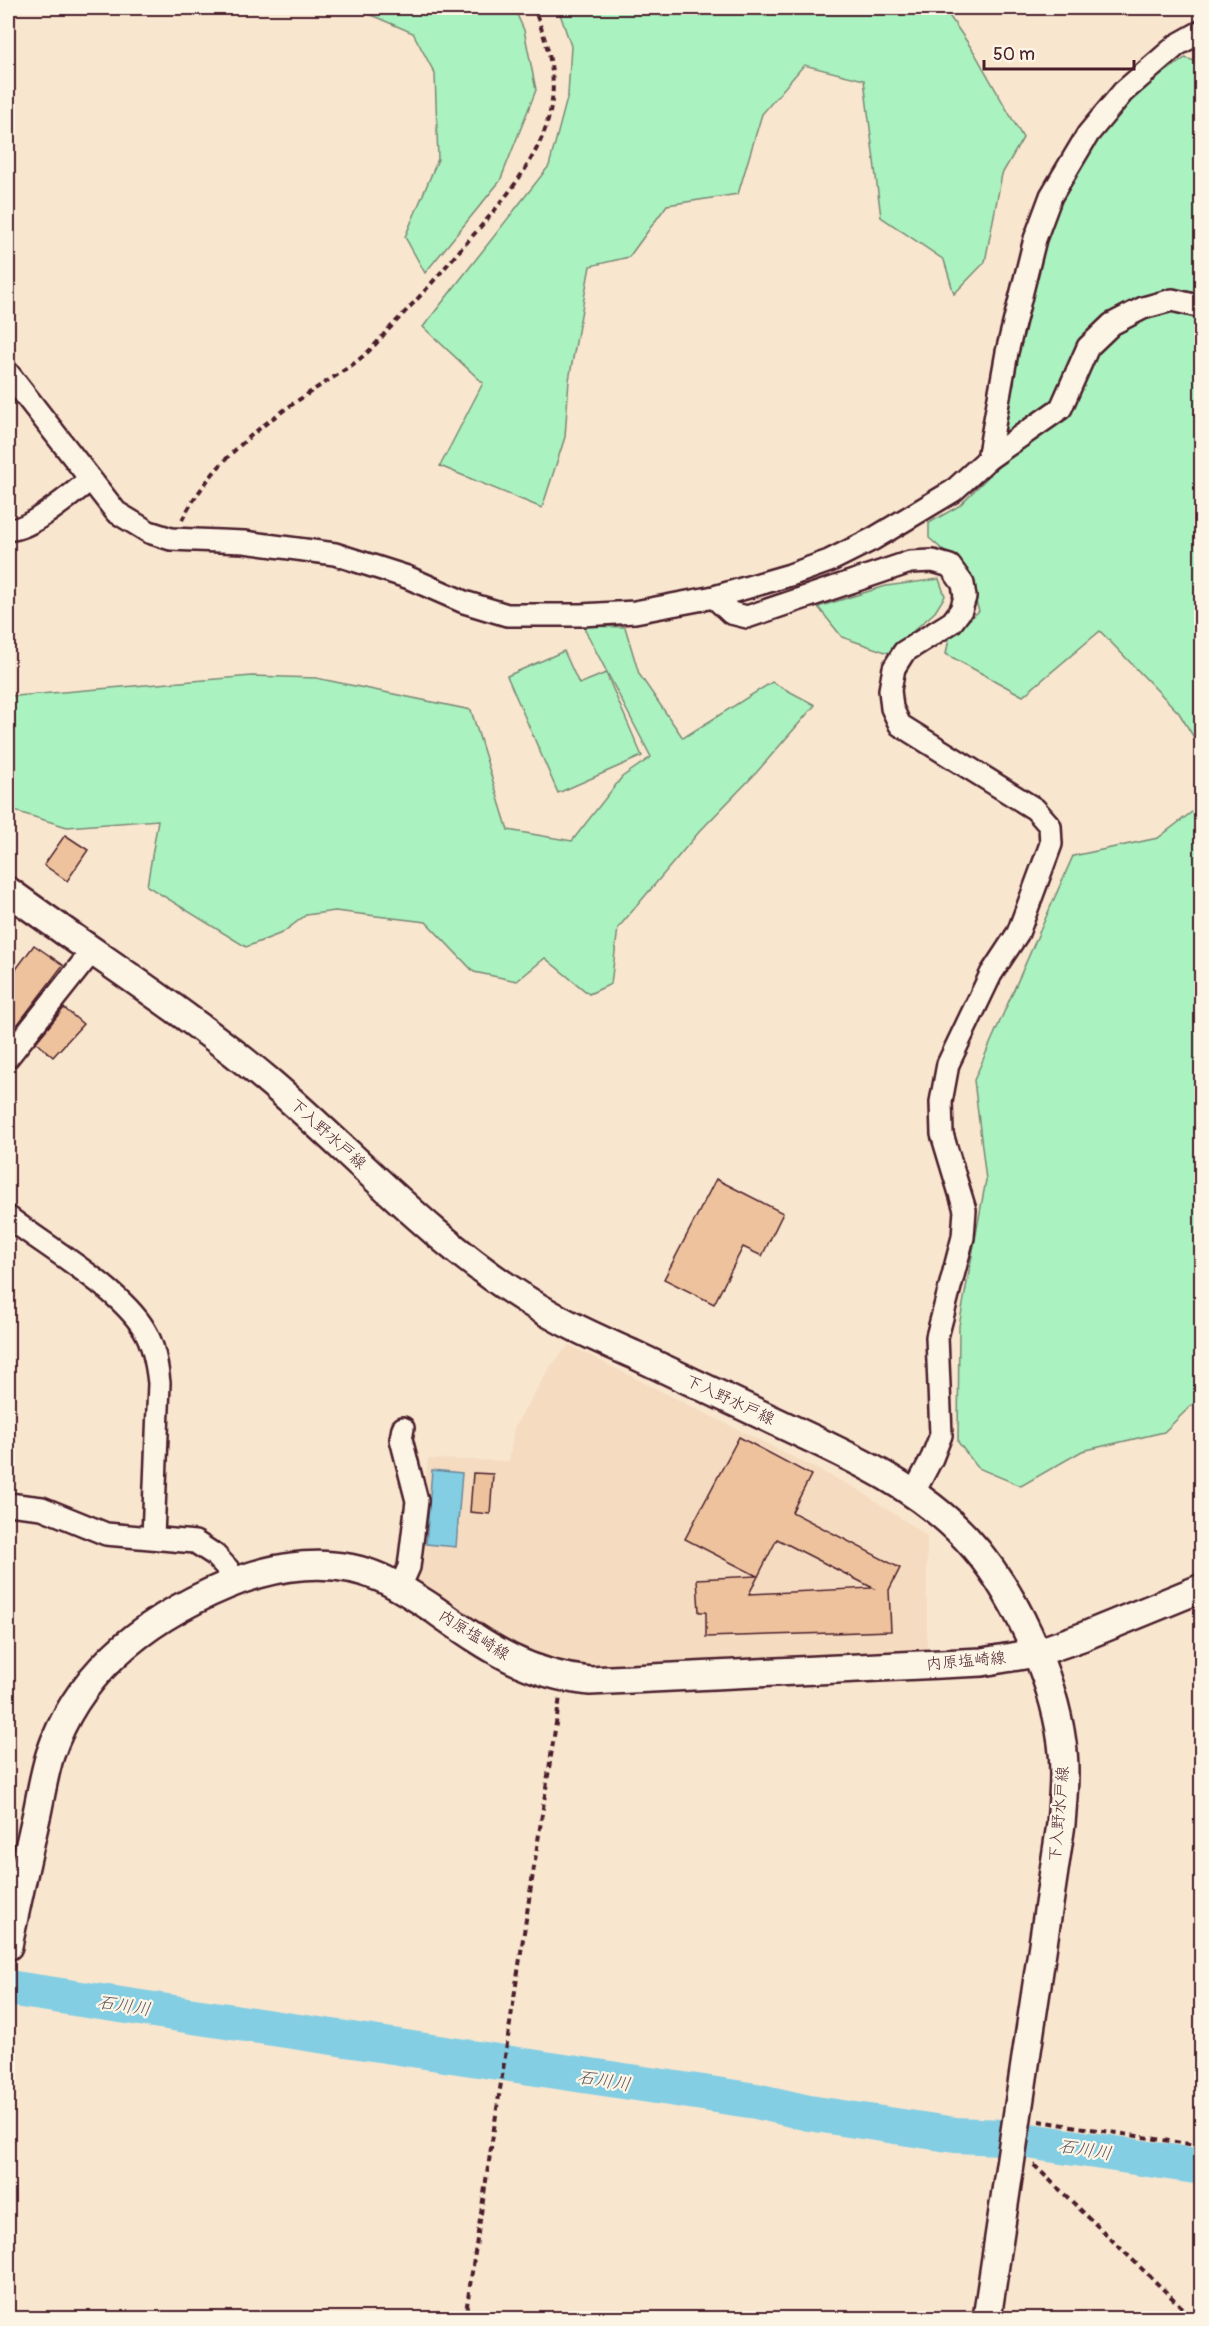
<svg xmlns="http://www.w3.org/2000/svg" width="1209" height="2326" font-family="Pangolin,'Klee One',sans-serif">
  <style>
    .built { fill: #f5dbc0 }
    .green { fill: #aaf2bf; stroke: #7a8875; stroke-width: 1.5 }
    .water { fill: #83cee3; stroke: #6c8899; stroke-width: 1.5 }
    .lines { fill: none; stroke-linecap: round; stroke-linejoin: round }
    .river { stroke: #83cee3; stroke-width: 36 }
    .building { fill: #edc29d; stroke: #4a1f2b; stroke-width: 1.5; fill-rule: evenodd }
    .minor-casing { stroke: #4a1f2b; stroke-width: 26 }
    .major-casing { stroke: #4a1f2b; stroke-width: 32 }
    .path { stroke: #4a1f2b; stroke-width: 4; stroke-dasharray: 6 4.5; stroke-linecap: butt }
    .minor { stroke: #fcf5e5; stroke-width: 21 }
    .major { stroke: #fcf5e5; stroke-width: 27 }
    .labels { text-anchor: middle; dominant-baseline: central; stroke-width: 4.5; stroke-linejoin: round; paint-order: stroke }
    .street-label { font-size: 16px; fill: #4a1f2b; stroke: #fcf5e5 }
    .water-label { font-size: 18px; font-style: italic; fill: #5b5462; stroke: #fcf5e5 }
  </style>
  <rect width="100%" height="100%" fill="#f8e6cf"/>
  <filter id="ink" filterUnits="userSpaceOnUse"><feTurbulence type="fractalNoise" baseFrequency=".0167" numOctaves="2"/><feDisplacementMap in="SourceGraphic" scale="12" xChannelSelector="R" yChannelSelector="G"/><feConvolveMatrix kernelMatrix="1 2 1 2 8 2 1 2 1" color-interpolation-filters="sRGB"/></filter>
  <g filter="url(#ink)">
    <polygon class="built" points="569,1345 859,1490 927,1536 927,1652 640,1665 578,1665 538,1654 506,1641 413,1579 428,1459 509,1461 514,1428 551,1366"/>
    <g class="green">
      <polygon points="355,8 514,8 524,30 536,90 500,181 425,273 405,237 438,159 435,74 413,33"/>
      <polygon points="558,8 944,8 974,52 1023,138 1002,174 985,262 954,294 944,260 881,217 864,80 804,65 762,114 738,194 667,205 629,257 590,266 569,380 565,437 542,508 440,466 483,383 423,327 549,166 568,95 571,46"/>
      <path d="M1185 58 1201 63V749L1179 713 1100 631 1023 696 946 654 949 638 979 611C967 572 960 564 929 538V523L959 506 998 467 1016 355 1044 242 1056 203 1096 140 1127 99Z"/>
      <polygon points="939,579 945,596 935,612 888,653 842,637 818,607 886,586"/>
      <polygon points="583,626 625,627 639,674 683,738 772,682 815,705 756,773 699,832 618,928 611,984 589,994 545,958 517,981 474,972 426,922 335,911 306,915 282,933 246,947 147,886 158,820 67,827 8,809 8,695 16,696 252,676 316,678 471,710 508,830 572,841 622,777 651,757"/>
      <polygon points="564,651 579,684 606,673 642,756 558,793 507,676"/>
      <polygon points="1201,805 1201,1396 1164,1432 1082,1451 1021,1486 978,1468 958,1442 959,1326 986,1180 974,1080 1073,856 1158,838"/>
    </g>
    <polygon class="water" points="432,1470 462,1473 456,1547 426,1544"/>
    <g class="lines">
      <polyline class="river" points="8,1988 756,2101 809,2113 955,2135 1002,2137 1202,2167"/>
    </g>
    <g class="building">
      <polygon points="65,835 88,850 67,881 44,865"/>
      <polygon points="34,945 63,965 8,1037 8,980"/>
      <polygon points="64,1008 83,1024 53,1057 36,1042"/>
      <polygon points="716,1179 783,1213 762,1256 743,1247 714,1304 664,1279"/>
      <path d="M739 1437 811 1475 792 1512 900 1568 889 1590 891 1631 706 1637V1612H699L697 1579 757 1576 685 1539ZM777 1539 873 1588 749 1594Z"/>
      <polygon points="473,1473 493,1474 490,1514 470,1512"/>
    </g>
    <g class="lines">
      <defs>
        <g id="minor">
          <polyline points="8,373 116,512 149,532 171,539 244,542 335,554 407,577 464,602 507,615 581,615 635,612 714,597 790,575 829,561 873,539 953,491 988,459 1061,408 1088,347 1112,324 1143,308 1172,300 1202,307"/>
          <polyline points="988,459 1007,352 1035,239 1051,196 1088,134 1123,92 1177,45 1202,31"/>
          <path d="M8 529C27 533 74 492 90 480"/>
          <polyline points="714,597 731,613 747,617 910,562 933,561 950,566 963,584 965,597 961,610 952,622 904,652 894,668 890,690 892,708 900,725 1035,809 1050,826 1051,844 1018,933 991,974 948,1064 941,1102 942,1134 965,1210 963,1237 937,1337 941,1435 932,1458 913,1494"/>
          <polyline points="8,1057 93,950"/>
          <path d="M8 1217C48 1248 119 1288 144 1329 154 1345 157 1365 159 1383L153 1537"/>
          <polyline points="8,1504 42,1508 106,1534 195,1542 215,1555 228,1569 235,1581"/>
          <polyline points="400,1587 409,1567 417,1501 401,1439 403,1428"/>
        </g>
        <g id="major">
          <path d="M8 891C95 955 188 1013 271 1083 355 1155 431 1240 525 1299 560 1322 599 1339 637 1356 691 1381 744 1407 798 1432 858 1460 920 1489 966 1538 1013 1588 1053 1675 1062 1743 1066 1770 1063 1797 1061 1824L987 2318"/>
          <path d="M8 1946C17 1901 27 1857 37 1813 41 1794 44 1774 50 1755 78 1671 148 1618 227 1585 275 1565 332 1556 381 1578 399 1586 415 1597 432 1608 485 1645 523 1674 590 1681L982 1662 1036 1653 1082 1637 1202 1588"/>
        </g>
      </defs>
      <use href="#minor" class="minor-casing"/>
      <use href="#major" class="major-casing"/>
      <g class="path">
        <path d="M182 520C213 462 255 429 309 393 326 381 346 371 362 357 371 350 379 340 387 331 408 309 429 287 448 264 487 218 545 162 552 100 556 68 545 38 534 8"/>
        <polyline points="1039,2121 1202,2146"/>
        <polyline points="1034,2165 1193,2318"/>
        <polyline points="465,2318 560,1697"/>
      </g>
      <use href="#minor" class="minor"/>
      <use href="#major" class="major"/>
    </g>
  </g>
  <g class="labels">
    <g class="street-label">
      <text transform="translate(328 1134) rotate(42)">下入野水戸線</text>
      <text transform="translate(730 1400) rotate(25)">下入野水戸線</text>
      <text transform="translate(474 1635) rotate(32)">内原塩崎線</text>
      <text transform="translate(966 1661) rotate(-5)">内原塩崎線</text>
      <text transform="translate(1059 1814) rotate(-85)">下入野水戸線</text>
    </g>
    <g class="water-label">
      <text transform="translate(124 2006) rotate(9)">石川川</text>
      <text transform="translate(604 2081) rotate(9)">石川川</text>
      <text transform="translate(1085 2150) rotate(9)">石川川</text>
    </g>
  </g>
  <rect width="1209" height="2326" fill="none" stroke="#fcf5e5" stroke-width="30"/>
  <rect x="15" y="15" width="1179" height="2296" fill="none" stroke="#4a1f2b" stroke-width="2" filter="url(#ink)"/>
  <path d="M984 60v9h150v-9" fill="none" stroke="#4a1f2b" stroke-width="3"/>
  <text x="993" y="60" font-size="18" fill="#4a1f2b" stroke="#fcf5e5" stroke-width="4.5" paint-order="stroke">50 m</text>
</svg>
